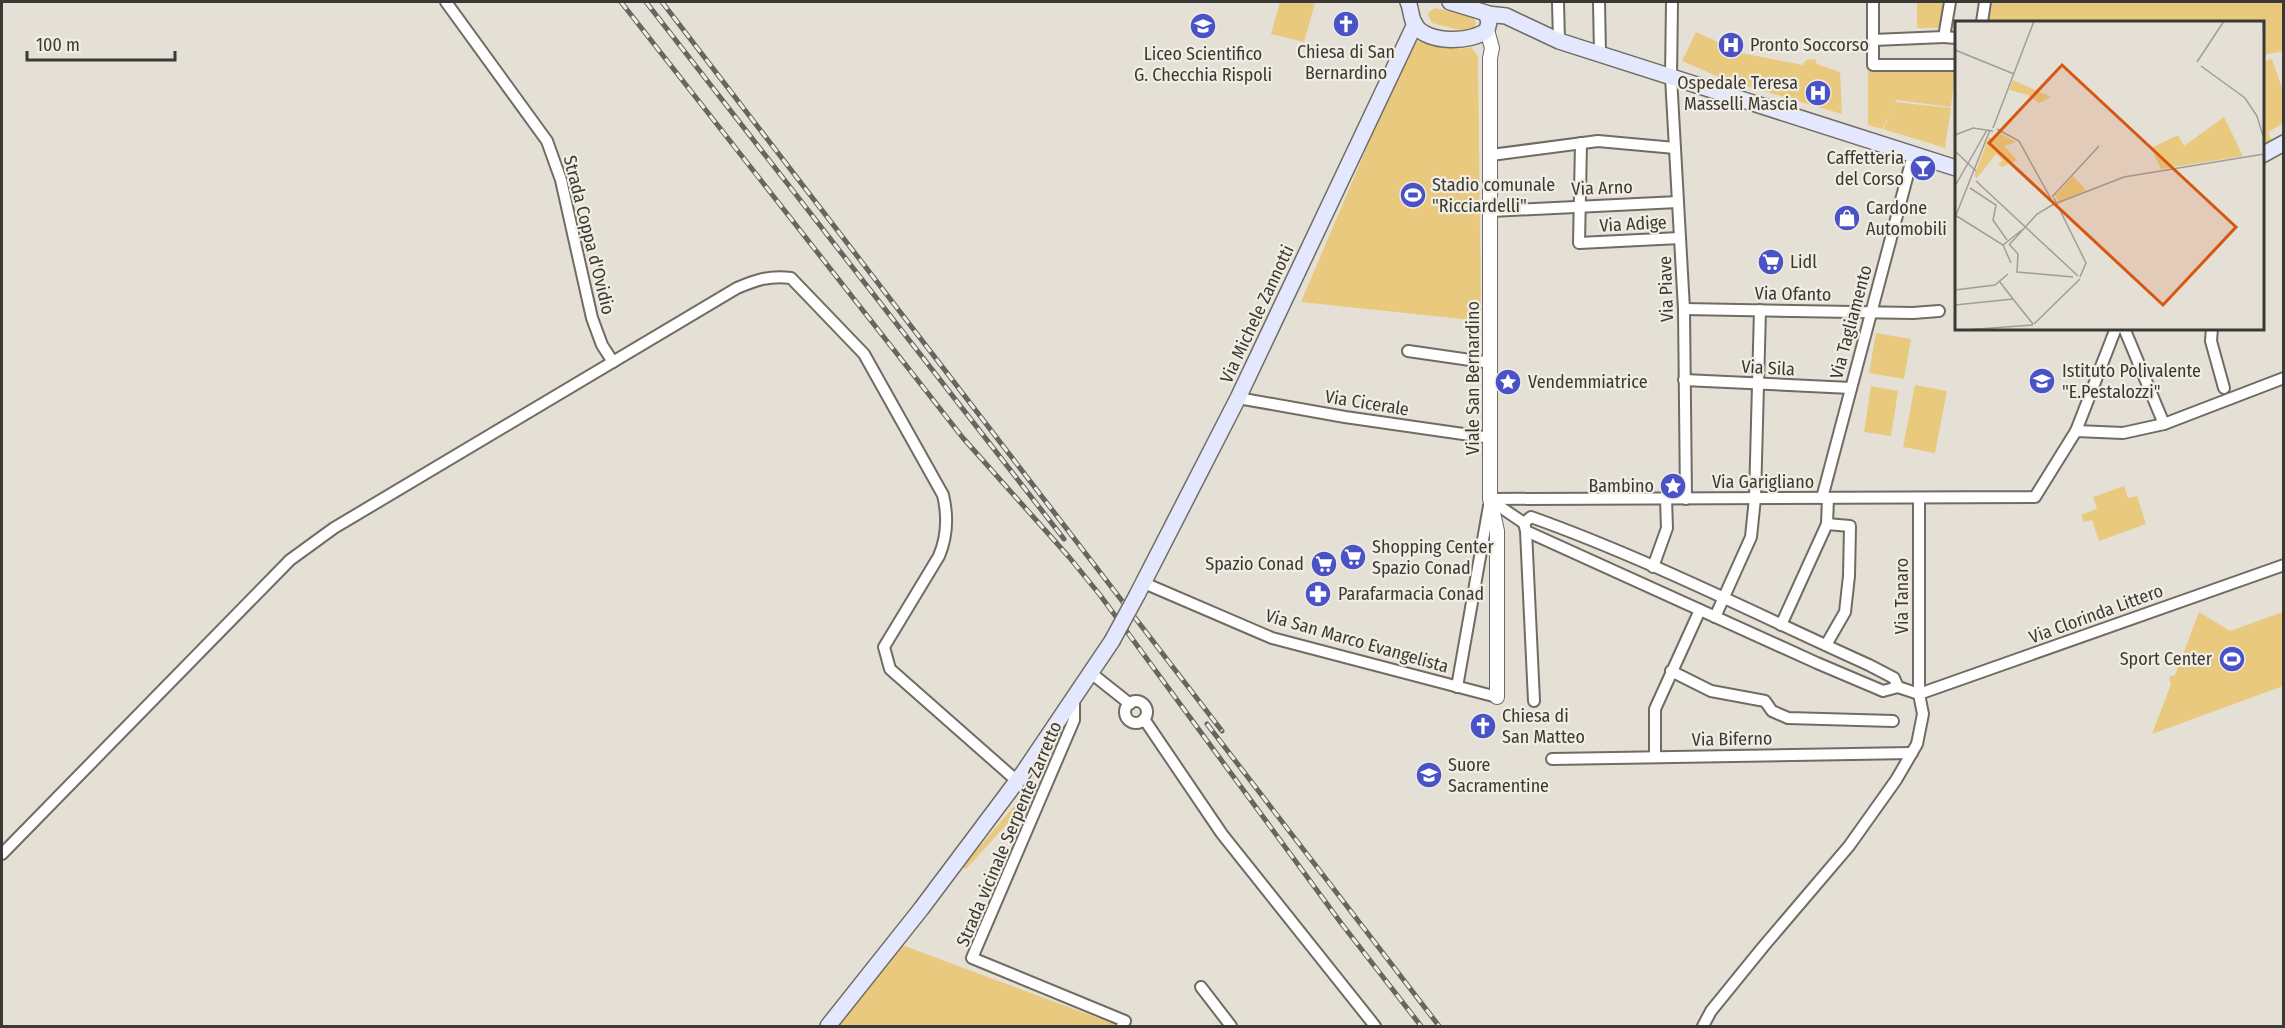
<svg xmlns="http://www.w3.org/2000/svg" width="2285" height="1028" font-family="'Fira Sans Condensed',sans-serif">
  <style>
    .green { fill: #e9c97e }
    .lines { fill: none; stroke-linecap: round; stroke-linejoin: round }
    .minor-casing { stroke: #706c63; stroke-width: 14 }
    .tertiary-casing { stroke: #706c63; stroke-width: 16 }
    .secondary-casing { stroke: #706c63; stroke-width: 18 }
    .minor { stroke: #fff; stroke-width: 10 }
    .tertiary { stroke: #fff; stroke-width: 14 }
    .secondary { stroke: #e4e8fe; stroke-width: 15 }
    .rail-casing { stroke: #686560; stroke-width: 5 }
    .rail { stroke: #f1ede3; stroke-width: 3; stroke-dasharray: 9; stroke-linecap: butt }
    .secondary-bridge-casing { stroke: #706c63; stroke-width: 18; stroke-linecap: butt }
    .secondary-bridge { stroke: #e4e8fe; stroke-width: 15 }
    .labels { text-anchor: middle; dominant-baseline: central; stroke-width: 4.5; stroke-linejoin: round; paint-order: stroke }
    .poi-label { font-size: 18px; fill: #3b3936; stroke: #f1ede3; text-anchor: start }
    .street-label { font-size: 18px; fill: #3b3936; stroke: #f1ede3 }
    .inset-road { fill: none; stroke: #a09d96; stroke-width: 1.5 }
    .view { fill: #d75610; fill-opacity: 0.15; stroke: #d75610; stroke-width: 3 }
    .inset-edge { fill: none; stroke: #3b3936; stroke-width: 3 }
  </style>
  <rect width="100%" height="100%" fill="#e4e0d6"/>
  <g class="green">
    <polygon points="1280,2 1315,3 1304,42 1271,34"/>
    <polygon points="1917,2 1943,2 1940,28 1917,28"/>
    <polygon points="1986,2 2283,2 2283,51 2263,55 2262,22 1983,22"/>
    <polygon points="1435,8 1472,17 1476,22 1475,29 1467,32 1432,23 1428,15 1429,12"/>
    <polygon points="1696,32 1720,43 1730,51 1803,65 1806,60 1815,59 1817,64 1840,72 1842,114 1726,80 1682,61"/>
    <path d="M1418 41C1436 43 1453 52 1471 47L1478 56 1481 321 1301 302 1410 46Z"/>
    <polygon points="2272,59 2283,91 2283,123 2268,132 2272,141 2263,145 2263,61"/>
    <polygon points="1955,69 1951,107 1896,100 1895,102 1951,108 1945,148 1883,129 1892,109 1882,129 1868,125 1868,71"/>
    <polygon points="1876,333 1911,339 1904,379 1869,373"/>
    <polygon points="1915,385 1947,391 1935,453 1903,447"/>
    <polygon points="1871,386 1898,391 1891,436 1864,432"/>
    <polygon points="2124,486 2128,498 2137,496 2146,524 2099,541 2092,520 2084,522 2081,515 2097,509 2093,497"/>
    <polygon points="2199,612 2230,631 2283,612 2283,686 2152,734 2171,684 2169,677 2175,675"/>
    <polygon points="1029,789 1038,795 1033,807 1025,804 966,869 962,867"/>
    <polygon points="902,945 1117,1025 1116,1026 839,1026"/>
  </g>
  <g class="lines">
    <defs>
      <g id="minor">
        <polyline points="446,2 547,141 561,180 592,318 602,345 613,362"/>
        <polyline points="1558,2 1559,41"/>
        <polyline points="1599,2 1600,54"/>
        <polyline points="1672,2 1671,77 1684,309 1686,499"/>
        <polyline points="1873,2 1873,65 1956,65"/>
        <polyline points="1982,22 1985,2"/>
        <polyline points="1944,37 1956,38"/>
        <polyline points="1873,40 1944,37 1950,2"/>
        <polyline points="1581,143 1579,243 1680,238"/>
        <polyline points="1491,155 1598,141 1675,148"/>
        <polyline points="1491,211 1678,202"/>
        <polyline points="1684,309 1913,313 1939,311"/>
        <polyline points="2124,328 2164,424"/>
        <polyline points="2212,328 2211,341 2224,388"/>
        <polyline points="1408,351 1491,363"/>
        <polyline points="1684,380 1851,388"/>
        <polyline points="1238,398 1345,417 1491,438"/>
        <polyline points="2076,431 2123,433 2164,424 2284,378"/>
        <polyline points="1822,498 1913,155"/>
        <polyline points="1490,499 2035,497 2076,431 2116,328"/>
        <polyline points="1490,500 1524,523"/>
        <path d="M1526 531 1817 663 1883 691 1898 687 1894 678 1869 665C1758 615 1646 558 1531 517L1524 523 1526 531 1534 701"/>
        <polyline points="1653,567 1667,528 1666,499"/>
        <polyline points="1144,583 1272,638 1497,697"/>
        <polyline points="1715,617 1751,537 1755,498 1760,310"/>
        <polyline points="1781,625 1827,524 1828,498"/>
        <polyline points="1826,645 1845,612 1849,576 1850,526 1827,524"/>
        <polyline points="1671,671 1711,691 1765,701 1772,711 1788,718 1893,721"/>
        <polyline points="1091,673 1130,704"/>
        <polyline points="1457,687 1489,506"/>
        <polyline points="1898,687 1919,694"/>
        <polyline points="1919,694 2284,565"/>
        <polyline points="1074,698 1074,720 972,958 1125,1021 1122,1026"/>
        <circle cx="1136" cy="712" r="11"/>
        <polyline points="1144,719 1222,834 1375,1026"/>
        <polyline points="1655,756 1655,709 1700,610"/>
        <polyline points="1552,759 1912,753"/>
        <path d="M2 854 290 560 334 528 737 288C756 280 770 275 791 278L864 354 943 495C948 516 947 537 939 556L884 647 890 669 1017 781"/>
        <polyline points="1201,987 1231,1026"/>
        <polyline points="1703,1026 1711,1011 1763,947 1849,846 1896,780 1917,744 1923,714 1919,694 1919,498"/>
      </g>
      <polyline id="tertiary" points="1487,30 1492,48 1490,58 1490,499 1497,531 1497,697"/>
      <g id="secondary">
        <path d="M1408 2C1411 8 1411 19 1415 25 1427 44 1472 43 1487 30L1489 22 1486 13 1450 2"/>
        <polyline points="1487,14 1506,16 1559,41 1956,168"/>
        <polyline points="2262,155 2284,143"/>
        <polyline points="1137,595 1238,398 1415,24"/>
        <polyline points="828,1026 921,909 1023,773 1112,641"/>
      </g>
    </defs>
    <use href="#minor" class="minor-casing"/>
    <use href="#tertiary" class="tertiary-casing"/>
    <use href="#secondary" class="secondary-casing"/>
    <use href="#minor" class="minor"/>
    <use href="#tertiary" class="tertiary"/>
    <use href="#secondary" class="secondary"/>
    <defs>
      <g id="rail">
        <polyline points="621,2 963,438 1069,557 1100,595 1341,923 1421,1026"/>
        <polyline points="646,2 1064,539"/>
        <polyline points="662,2 1222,731"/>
        <polyline points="1207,724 1439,1026"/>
      </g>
    </defs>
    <use href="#rail" class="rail-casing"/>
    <use href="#rail" class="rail"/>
    <defs>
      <polyline id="secondary-bridge" points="1112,641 1137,595"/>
    </defs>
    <use href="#secondary-bridge" class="secondary-bridge-casing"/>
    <use href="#secondary-bridge" class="secondary-bridge"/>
  </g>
  <defs>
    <symbol id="church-disc" viewBox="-11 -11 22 22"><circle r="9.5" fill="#4a52c8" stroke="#f1ede3"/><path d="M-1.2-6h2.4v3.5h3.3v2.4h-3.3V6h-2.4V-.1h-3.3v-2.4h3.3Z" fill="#fff"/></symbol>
    <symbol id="school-disc" viewBox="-11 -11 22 22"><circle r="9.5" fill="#4a52c8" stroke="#f1ede3"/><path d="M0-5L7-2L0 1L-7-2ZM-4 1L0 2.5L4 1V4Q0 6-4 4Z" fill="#fff"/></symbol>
    <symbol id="hospital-disc" viewBox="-11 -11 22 22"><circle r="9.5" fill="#4a52c8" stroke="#f1ede3"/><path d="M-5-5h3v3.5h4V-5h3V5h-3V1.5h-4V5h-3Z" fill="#fff"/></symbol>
    <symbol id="bar-disc" viewBox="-11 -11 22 22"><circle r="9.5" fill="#4a52c8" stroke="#f1ede3"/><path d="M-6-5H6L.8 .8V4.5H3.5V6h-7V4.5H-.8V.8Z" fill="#fff"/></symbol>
    <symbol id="stadium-disc" viewBox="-11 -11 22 22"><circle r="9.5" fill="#4a52c8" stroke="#f1ede3"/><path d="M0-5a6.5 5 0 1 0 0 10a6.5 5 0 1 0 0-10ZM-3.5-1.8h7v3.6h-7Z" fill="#fff"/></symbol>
    <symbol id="shop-disc" viewBox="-11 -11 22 22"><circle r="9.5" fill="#4a52c8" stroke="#f1ede3"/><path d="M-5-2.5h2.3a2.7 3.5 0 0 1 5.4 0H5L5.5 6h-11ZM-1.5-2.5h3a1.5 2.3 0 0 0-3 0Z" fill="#fff"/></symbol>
    <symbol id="supermarket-disc" viewBox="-11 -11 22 22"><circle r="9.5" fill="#4a52c8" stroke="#f1ede3"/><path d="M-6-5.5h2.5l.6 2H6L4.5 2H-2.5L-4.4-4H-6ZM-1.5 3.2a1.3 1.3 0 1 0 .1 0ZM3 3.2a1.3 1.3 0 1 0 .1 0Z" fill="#fff"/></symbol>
    <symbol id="sight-disc" viewBox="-11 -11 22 22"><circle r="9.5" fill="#4a52c8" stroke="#f1ede3"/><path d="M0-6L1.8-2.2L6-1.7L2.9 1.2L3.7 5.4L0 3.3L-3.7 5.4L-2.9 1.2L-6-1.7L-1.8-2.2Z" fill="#fff"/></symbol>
    <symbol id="pharmacy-disc" viewBox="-11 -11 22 22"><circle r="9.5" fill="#4a52c8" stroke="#f1ede3"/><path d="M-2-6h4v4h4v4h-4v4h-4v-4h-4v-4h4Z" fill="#fff"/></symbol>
  </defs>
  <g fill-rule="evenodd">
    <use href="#church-disc" x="1331" y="9" width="30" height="30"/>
    <use href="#school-disc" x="1188" y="11" width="30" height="30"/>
    <use href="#hospital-disc" x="1716" y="30" width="30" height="30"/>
    <use href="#hospital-disc" x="1803" y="78" width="30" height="30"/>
    <use href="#bar-disc" x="1908" y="153" width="30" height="30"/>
    <use href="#stadium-disc" x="1398" y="180" width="30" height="30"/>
    <use href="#shop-disc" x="1832" y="203" width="30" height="30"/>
    <use href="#supermarket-disc" x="1756" y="247" width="30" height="30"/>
    <use href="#school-disc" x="2027" y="366" width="30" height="30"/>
    <use href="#sight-disc" x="1493" y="367" width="30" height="30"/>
    <use href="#sight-disc" x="1658" y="471" width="30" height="30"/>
    <use href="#supermarket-disc" x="1338" y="542" width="30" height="30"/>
    <use href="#supermarket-disc" x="1309" y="549" width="30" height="30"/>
    <use href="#pharmacy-disc" x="1303" y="579" width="30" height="30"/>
    <use href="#stadium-disc" x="2217" y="644" width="30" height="30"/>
    <use href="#church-disc" x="1468" y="711" width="30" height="30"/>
    <use href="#school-disc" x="1414" y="760" width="30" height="30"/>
  </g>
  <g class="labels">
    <g class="poi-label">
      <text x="1750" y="45">Pronto Soccorso</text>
      <text x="1346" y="52" text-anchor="middle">Chiesa di San<tspan x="1346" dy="21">Bernardino</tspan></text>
      <text x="1203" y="54" text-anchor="middle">Liceo Scientifico<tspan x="1203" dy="21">G. Checchia Rispoli</tspan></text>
      <text x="1798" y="83" text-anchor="end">Ospedale Teresa<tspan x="1798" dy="21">Masselli Mascia</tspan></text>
      <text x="1904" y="158" text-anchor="end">Caffetteria<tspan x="1904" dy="21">del Corso</tspan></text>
      <text x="1432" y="185">Stadio comunale<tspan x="1432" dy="21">"Ricciardelli"</tspan></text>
      <text x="1866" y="208">Cardone<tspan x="1866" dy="21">Automobili</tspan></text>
      <text x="1790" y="262">Lidl</text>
      <text x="2062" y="371">Istituto Polivalente<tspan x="2062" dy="21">"E.Pestalozzi"</tspan></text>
      <text x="1528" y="382">Vendemmiatrice</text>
      <text x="1654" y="486" text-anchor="end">Bambino</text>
      <text x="1372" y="547">Shopping Center<tspan x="1372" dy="21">Spazio Conad</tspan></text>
      <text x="1304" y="564" text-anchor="end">Spazio Conad</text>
      <text x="1338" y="594">Parafarmacia Conad</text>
      <text x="2212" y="659" text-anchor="end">Sport Center</text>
      <text x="1502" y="716">Chiesa di<tspan x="1502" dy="21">San Matteo</tspan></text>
      <text x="1448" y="765">Suore<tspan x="1448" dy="21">Sacramentine</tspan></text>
    </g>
    <g class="street-label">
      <text transform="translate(1602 188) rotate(-2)">Via Arno</text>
      <text transform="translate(1633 224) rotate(-3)">Via Adige</text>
      <text transform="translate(589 235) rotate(76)">Strada Coppa d'Ovidio</text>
      <text transform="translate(1666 289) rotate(-92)">Via Piave</text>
      <text transform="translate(1793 294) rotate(1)">Via Ofanto</text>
      <text transform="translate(1257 314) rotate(-65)">Via Michele Zannotti</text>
      <text transform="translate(1851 322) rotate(-75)">Via Tagliamento</text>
      <text transform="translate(1768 368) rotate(3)">Via Sila</text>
      <text transform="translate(1473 378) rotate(-90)">Viale San Bernardino</text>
      <text transform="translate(1367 403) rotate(9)">Via Cicerale</text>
      <text x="1763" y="482">Via Garigliano</text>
      <text transform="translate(1902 596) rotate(-90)">Via Tanaro</text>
      <text transform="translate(2096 614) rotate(-20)">Via Clorinda Littero</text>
      <text transform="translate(1357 641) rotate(16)">Via San Marco Evangelista</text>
      <text transform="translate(1732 739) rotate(-1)">Via Biferno</text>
      <text transform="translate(1009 834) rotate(-67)">Strada vicinale Serpente Zarretto</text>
    </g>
  </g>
  <g transform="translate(1955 21)">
    <rect width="309" height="309" fill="#e4e0d6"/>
    <path d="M58 59 96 76 84 82 73 74 54 69ZM269 96 288 135 206 148 196 127 223 114 229 125ZM45 112 61 121 49 125 62 139 47 146 43 144 48 139 41 133 22 157 19 155 34 116 39 119ZM118 155 131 169 104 181 100 175Z" fill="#e9c97e"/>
    <path class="inset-road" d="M308 0 309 20M0 29 59 53M242 41 269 0M246 45 290 77 302 95 309 118M38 107 79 0M42 108 64 120 96 178M0 114 18 107 38 110M0 130 21 150M21 160 123 255M0 165 32 109M15 167 41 184 38 199 52 219M97 176 144 125M99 177 131 242 125 256M102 182 169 156 309 133M0 194 48 224 56 242M1 194 35 109M54 223 63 233 62 251 118 256M48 224 67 209M54 224 82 193 99 183M45 261 58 278M0 269 40 264 53 253M58 278 78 303M0 284 58 278M79 303 125 258M9 309 78 304"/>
    <path class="view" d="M107 44 281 206 208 284 34 122Z"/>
    <rect width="309" height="309" class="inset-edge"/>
  </g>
  <rect width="2285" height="1028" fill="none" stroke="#3b3936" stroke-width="6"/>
  <path d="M27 51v9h148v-9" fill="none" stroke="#3b3936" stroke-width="3"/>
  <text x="36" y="51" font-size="18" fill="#3b3936" stroke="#f1ede3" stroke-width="4.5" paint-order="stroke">100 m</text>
</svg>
